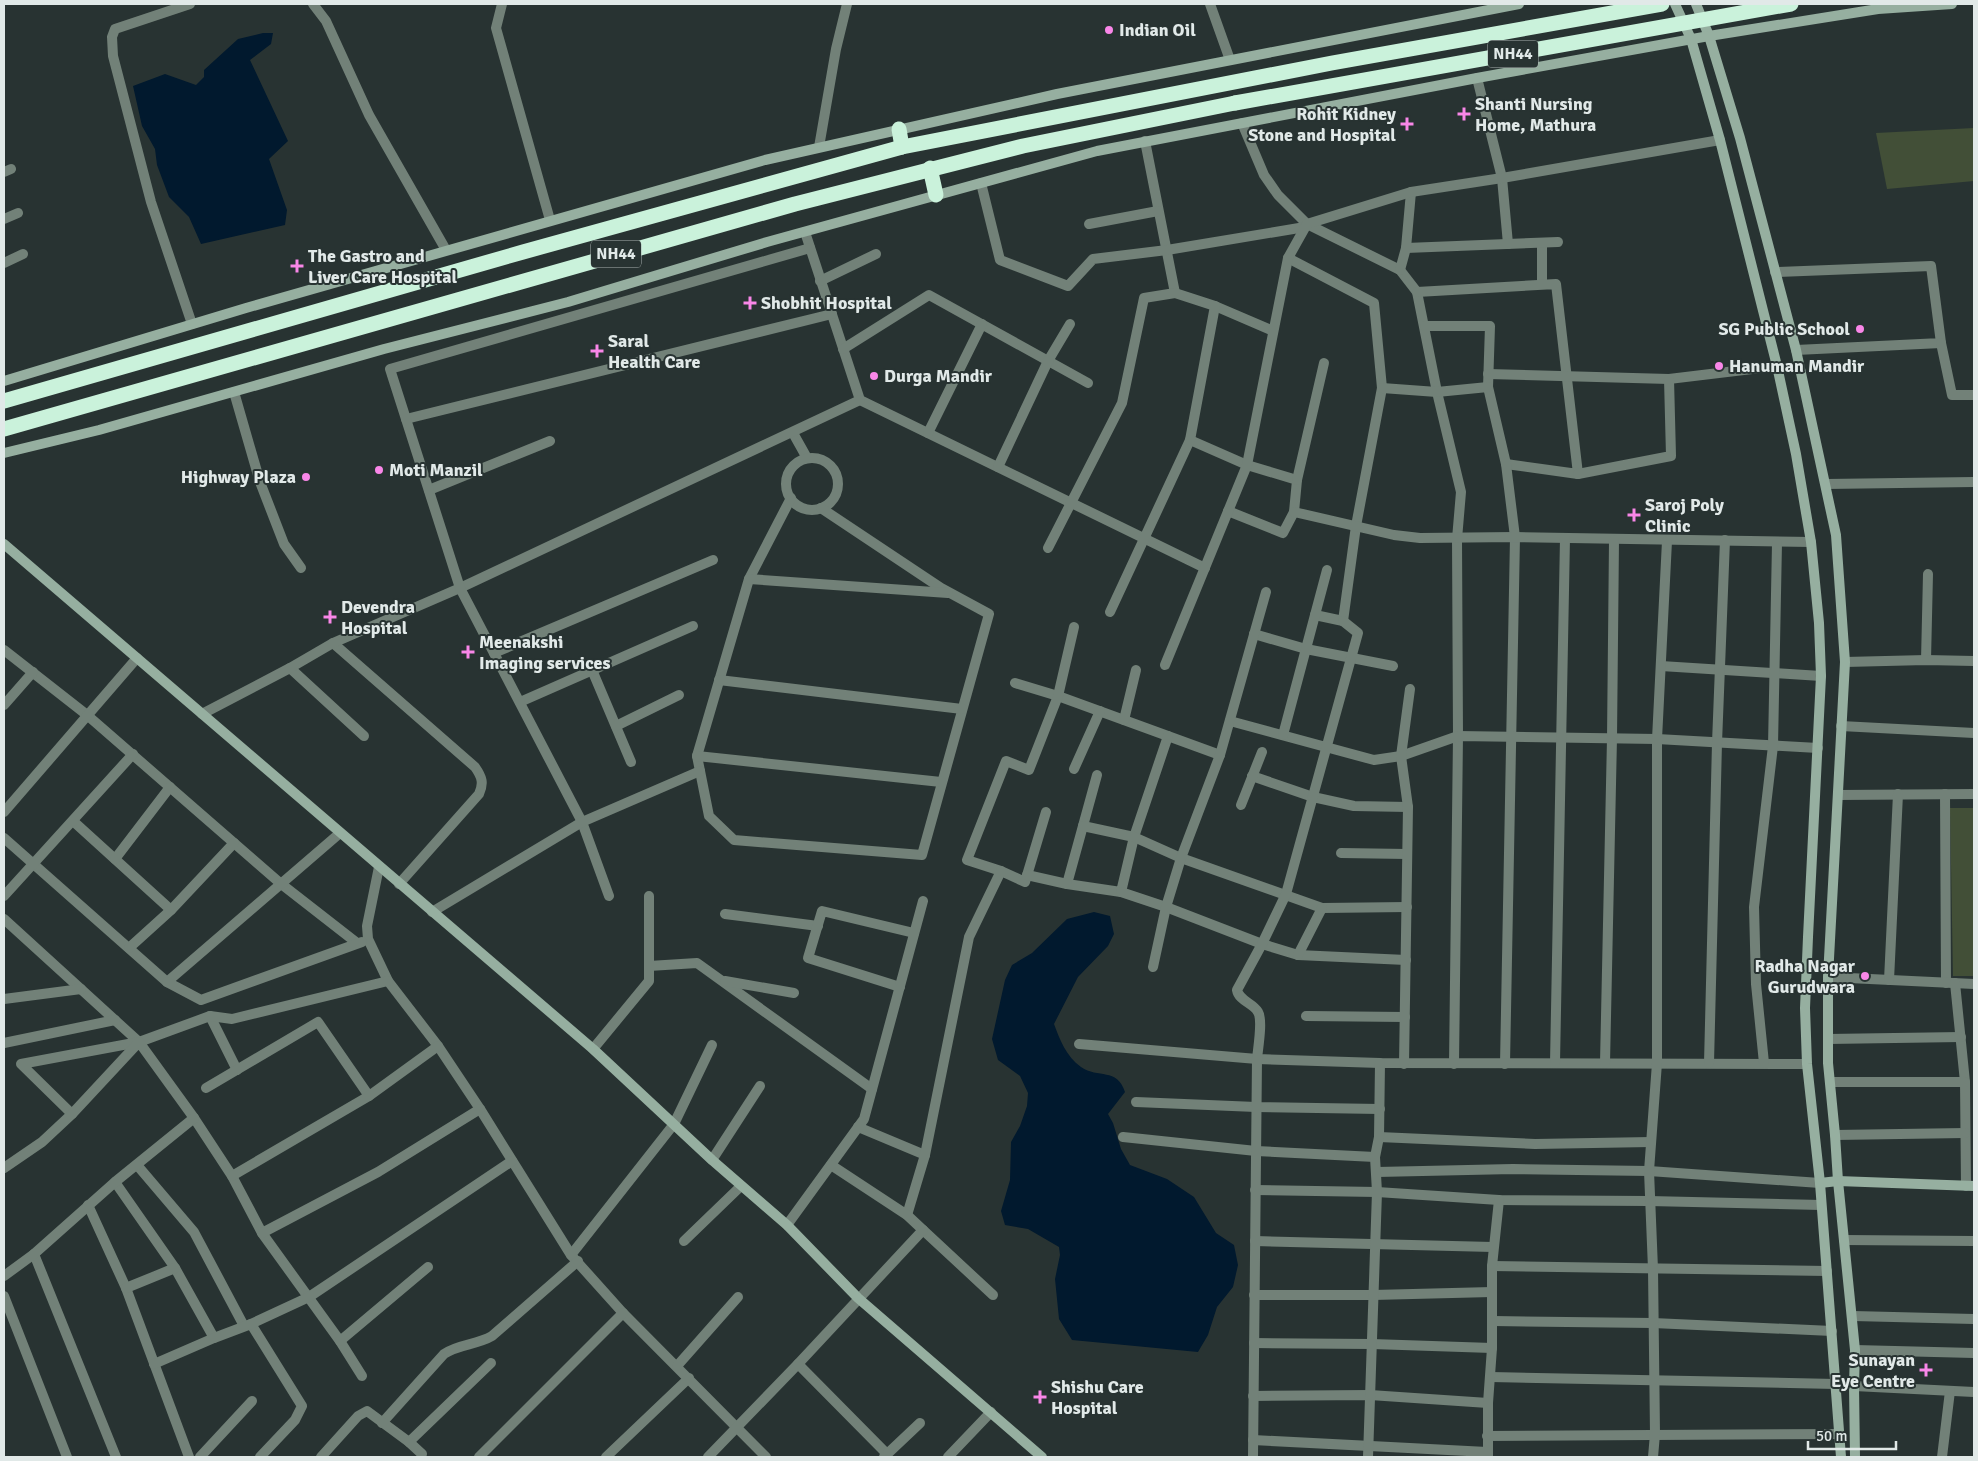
<svg xmlns="http://www.w3.org/2000/svg" width="1978" height="1461" font-family="Signika,sans-serif">
  <style>
    .green { fill: #424f37 }
    .water { fill: #01192e }
    .lines { fill: none; stroke-linecap: round; stroke-linejoin: round }
    .street { stroke: #728178; stroke-width: 10 }
    .secondary { stroke: #96afa0; stroke-width: 10 }
    .highway { stroke: #caf2db; stroke-width: 15 }
    .highway-bridge { stroke: #caf2db; stroke-width: 15 }
    .poi-dot { fill: #f987e8; stroke: #283332; stroke-width: 2 }
    .labels { text-anchor: middle; dominant-baseline: central; stroke-width: 4; stroke-linejoin: round; paint-order: stroke }
    .shield { fill: #283332; stroke: #aab2b1; stroke-width: 1 }
    .shield-label { font-size: 16px; font-weight: bold; fill: #e1e9e8 }
    .poi-label { font-size: 18px; font-weight: bold; fill: #e1e9e8; stroke: #283332; text-anchor: start }
  </style>
  <rect width="100%" height="100%" fill="#283332"/>
  <g class="green">
    <polygon points="1974,128 1974,181 1887,189 1876,133"/>
    <polygon points="1950,808 1974,808 1974,976 1953,976"/>
  </g>
  <g class="water">
    <polygon points="263,33 273,33 271,44 250,60 288,141 269,159 287,210 285,225 201,244 189,217 169,197 157,165 155,149 142,126 133,86 165,74 196,85 204,77 204,70 238,39"/>
    <path d="M1094 912 1110 916 1114 934 1108 946 1078 977 1054 1024C1060 1040 1066 1056 1081 1067 1098 1079 1117 1067 1125 1092L1108 1114 1113 1123 1121 1149 1130 1165 1167 1179 1194 1197 1216 1233 1234 1245 1238 1265 1233 1287 1217 1307 1208 1335 1198 1352 1072 1340 1059 1319 1055 1279 1060 1255 1059 1247 1028 1229 1005 1225 1001 1211 1010 1180 1011 1142 1020 1126 1027 1106 1028 1093 1020 1076 998 1060 992 1039 1005 980 1012 965 1032 953 1067 919Z"/>
  </g>
  <g class="lines">
    <g class="street">
      <polyline points="190,4 115,29 112,37 113,56 151,202 192,324"/>
      <polyline points="313,4 326,21 369,115 446,250"/>
      <polyline points="502,4 496,28 550,220"/>
      <polyline points="1210,4 1230,60"/>
      <polyline points="1477,78 1502,178 1508,244"/>
      <polyline points="1242,123 1264,175 1278,195 1307,224 1400,270 1417,292 1437,392 1461,492 1457,539 1458,736 1454,1064"/>
      <polyline points="1145,141 1175,293"/>
      <polyline points="819,147 836,49 847,4"/>
      <polyline points="4,172 11,169"/>
      <polyline points="981,183 1000,260 1068,286 1093,259 1167,250 1305,227"/>
      <polyline points="4,219 18,213"/>
      <polyline points="1089,224 1158,211"/>
      <polyline points="805,232 860,400 1205,568"/>
      <polyline points="1542,243 1542,284"/>
      <polyline points="1406,248 1558,242"/>
      <polyline points="1288,258 1374,303 1382,388 1356,526 1343,621 1315,615"/>
      <polyline points="4,263 23,254"/>
      <polyline points="1400,270 1406,248 1411,192"/>
      <polyline points="1775,272 1931,266 1941,343 1796,350"/>
      <polyline points="820,281 876,254"/>
      <polyline points="1417,292 1556,284 1578,474 1506,464"/>
      <polyline points="1215,306 1273,331"/>
      <polyline points="1425,326 1490,326 1488,387 1506,464 1515,537 1505,1064"/>
      <polyline points="1941,343 1952,395 1974,395"/>
      <polyline points="843,349 929,295 1088,383"/>
      <polyline points="1488,374 1669,379 1777,366"/>
      <polyline points="1382,388 1437,392 1488,387"/>
      <polyline points="234,392 260,482 284,544 301,568"/>
      <polyline points="406,419 832,314"/>
      <polyline points="793,433 807,458"/>
      <polyline points="928,433 982,324"/>
      <polyline points="1190,440 1247,465 1297,480 1294,512 1283,533 1228,511"/>
      <circle cx="812" cy="484" r="26"/>
      <polyline points="998,467 1048,361 1070,324"/>
      <polyline points="1578,474 1671,456 1669,379"/>
      <polyline points="1297,480 1324,363"/>
      <polyline points="1826,484 1974,482"/>
      <polyline points="429,490 550,441"/>
      <polyline points="791,498 749,579 697,756 709,816 734,840 922,855 989,614 941,588 821,508"/>
      <polyline points="1294,512 1394,535 1420,538 1515,537 1811,542"/>
      <polyline points="1048,548 1122,403 1144,298 1175,293 1215,306 1190,440 1110,612"/>
      <polyline points="749,579 948,593"/>
      <polyline points="1254,634 1306,649 1393,666"/>
      <path d="M333 643 475 767C482 777 484 783 479 794L399 884"/>
      <polyline points="4,650 87,715 280,883 357,943"/>
      <polyline points="494,653 713,560"/>
      <polyline points="1926,660 1928,574"/>
      <polyline points="1845,662 1926,660 1974,661"/>
      <polyline points="1165,665 1247,465 1288,258 1307,224 1411,192 1502,178 1720,140"/>
      <polyline points="1661,666 1821,676"/>
      <polyline points="290,668 364,736"/>
      <polyline points="592,670 631,762"/>
      <polyline points="719,680 962,709"/>
      <polyline points="1015,683 1058,696 1220,755"/>
      <polyline points="520,702 693,626"/>
      <polyline points="4,705 33,672"/>
      <polyline points="202,714 290,668 333,643 460,588 860,400"/>
      <polyline points="1124,720 1136,670"/>
      <polyline points="1230,721 1374,760 1401,756 1458,736 1657,739 1818,748"/>
      <polyline points="616,726 679,695"/>
      <polyline points="1841,726 1974,733"/>
      <polyline points="1283,735 1327,570"/>
      <polyline points="697,756 941,782"/>
      <polyline points="1074,769 1100,711"/>
      <polyline points="1097,775 1067,884 1121,892 1134,837 1168,736"/>
      <polyline points="1252,776 1313,797 1354,806 1408,807"/>
      <polyline points="1945,794 1946,983"/>
      <polyline points="1839,795 1974,794"/>
      <polyline points="1241,805 1262,752"/>
      <polyline points="4,812 137,658"/>
      <polyline points="1046,812 1025,882 1001,871 967,860 1006,761 1029,770 1058,696 1074,627"/>
      <polyline points="73,821 171,910"/>
      <polyline points="1083,826 1134,837 1181,858 1322,908 1407,907"/>
      <polyline points="4,838 167,982 340,833"/>
      <polyline points="1341,853 1407,854"/>
      <polyline points="115,859 170,787"/>
      <polyline points="379,867 367,926 368,939 388,981 438,1046 480,1109 571,1255 623,1313 766,1457"/>
      <polyline points="1027,875 1067,884"/>
      <polyline points="1121,892 1166,907 1262,944 1298,955 1406,960"/>
      <polyline points="4,896 133,754"/>
      <polyline points="609,896 582,822 460,588 390,369 810,248"/>
      <polyline points="432,912 582,822 700,771"/>
      <polyline points="725,914 818,926"/>
      <polyline points="4,919 139,1042"/>
      <polyline points="129,948 171,910 234,843"/>
      <polyline points="1298,955 1322,908"/>
      <polyline points="649,966 697,963 872,1089"/>
      <polyline points="1153,967 1166,907 1181,858 1220,755 1266,592"/>
      <polyline points="1828,977 1974,984"/>
      <polyline points="1889,980 1898,794"/>
      <polyline points="725,981 794,993"/>
      <polyline points="167,982 201,1000 362,942"/>
      <polyline points="1955,983 1965,1082 1966,1186"/>
      <polyline points="900,987 808,958 822,911 914,933"/>
      <polyline points="4,999 81,989"/>
      <polyline points="210,1016 237,1070"/>
      <polyline points="1306,1016 1405,1017"/>
      <polyline points="1828,1039 1961,1037"/>
      <polyline points="4,1043 115,1020"/>
      <polyline points="1079,1044 1257,1059 1380,1063 1807,1064"/>
      <polyline points="593,1049 649,981 649,896"/>
      <polyline points="1555,1063 1565,538"/>
      <polyline points="1605,1063 1612,738 1614,540"/>
      <polyline points="1709,1063 1717,743 1725,540"/>
      <polyline points="1764,1063 1756,984 1754,907 1773,746 1777,543"/>
      <polyline points="1404,1064 1408,807 1401,756 1410,689"/>
      <polyline points="1830,1082 1965,1082"/>
      <polyline points="206,1088 318,1022 369,1096"/>
      <polyline points="1136,1102 1256,1107 1380,1109"/>
      <polyline points="72,1114 21,1064 139,1042 210,1016 232,1019 388,981"/>
      <polyline points="858,1127 925,1155"/>
      <polyline points="1835,1135 1965,1133"/>
      <polyline points="1123,1137 1256,1151 1375,1157"/>
      <polyline points="1379,1137 1535,1144 1651,1142"/>
      <polyline points="712,1160 760,1086"/>
      <polyline points="137,1165 194,1232 244,1326"/>
      <polyline points="4,1168 42,1142 72,1114 139,1042 194,1118 232,1176 262,1233 340,1341 362,1376"/>
      <polyline points="1377,1172 1513,1169 1649,1171 1820,1183"/>
      <polyline points="232,1176 369,1096 438,1046"/>
      <polyline points="115,1182 175,1268 214,1338"/>
      <polyline points="1255,1190 1377,1192 1499,1200 1649,1201 1821,1205"/>
      <polyline points="88,1205 126,1288 189,1457"/>
      <polyline points="907,1215 925,1155 969,937 1001,871"/>
      <polyline points="787,1225 864,1119 923,901"/>
      <polyline points="923,1230 993,1295"/>
      <polyline points="262,1233 378,1172 480,1109"/>
      <polyline points="1844,1240 1974,1241"/>
      <polyline points="684,1241 741,1186"/>
      <polyline points="1255,1241 1493,1247"/>
      <polyline points="34,1254 116,1457"/>
      <polyline points="571,1255 674,1124 712,1045"/>
      <polyline points="1492,1266 1827,1271"/>
      <polyline points="4,1276 34,1254 115,1182 194,1118"/>
      <polyline points="126,1288 175,1268"/>
      <polyline points="1254,1295 1373,1295 1492,1292"/>
      <polyline points="4,1296 67,1457"/>
      <polyline points="1853,1316 1974,1319"/>
      <polyline points="1493,1321 1653,1323 1832,1331"/>
      <polyline points="251,1324 302,1406 295,1420 260,1457"/>
      <polyline points="340,1341 428,1267"/>
      <polyline points="1254,1343 1372,1344 1492,1348"/>
      <polyline points="1855,1350 1974,1353"/>
      <polyline points="154,1364 214,1338 251,1324 309,1297 512,1161"/>
      <polyline points="798,1364 887,1454"/>
      <polyline points="677,1366 738,1297"/>
      <polyline points="1491,1377 1836,1384"/>
      <polyline points="1854,1386 1974,1392"/>
      <polyline points="1253,1396 1370,1395 1488,1403"/>
      <path d="M382 1423 444 1354C458 1344 477 1345 492 1336L578 1261"/>
      <polyline points="1487,1436 1840,1434"/>
      <polyline points="1253,1440 1487,1452"/>
      <polyline points="409,1442 491,1363"/>
      <polyline points="200,1457 252,1401"/>
      <polyline points="321,1457 358,1416 367,1411 409,1442 422,1454"/>
      <polyline points="479,1457 623,1313"/>
      <polyline points="606,1457 689,1378"/>
      <polyline points="708,1457 798,1364 923,1230 907,1215 831,1165"/>
      <polyline points="884,1457 920,1423"/>
      <polyline points="948,1457 991,1412"/>
      <path d="M1253 1457 1257 1059C1258 1048 1263 1020 1258 1012 1253 1003 1239 1001 1237 990L1262 944 1286 894 1358 633 1343 621"/>
      <polyline points="1368,1457 1377,1192 1375,1157 1379,1137 1380,1063"/>
      <polyline points="1488,1457 1488,1403 1492,1348 1492,1266 1499,1200"/>
      <polyline points="1653,1457 1655,1434 1653,1269 1649,1171 1657,1063 1657,739 1667,541"/>
      <polyline points="1942,1457 1950,1391"/>
    </g>
    <g class="secondary">
      <polyline points="1675,4 1691,39 1720,140 1777,366 1796,454 1811,542 1819,623 1821,676 1808,937 1805,1008 1807,1064 1820,1183 1841,1457"/>
      <polyline points="1696,4 1709,36 1740,138 1796,350 1836,535 1845,662 1828,977 1828,1063 1835,1135 1838,1181 1855,1350 1854,1386 1855,1457"/>
      <polyline points="4,381 246,308 765,160 1057,94 1519,4"/>
      <polyline points="4,453 99,430 384,349 568,302 767,242 1097,151 1477,78 1709,36 1878,9 1952,4"/>
      <polyline points="4,544 593,1049 712,1160 787,1225 858,1298 1042,1457"/>
      <polyline points="1820,1183 1838,1181 1974,1186"/>
    </g>
    <g class="highway">
      <polyline points="899,129 902,147"/>
      <polyline points="930,168 936,195"/>
      <polyline points="4,401 523,252 902,147 1332,63 1662,4"/>
      <polyline points="4,429 795,204 1023,146 1235,103"/>
    </g>
    <polyline class="highway-bridge" points="1235,103 1791,4"/>
  </g>
  <g class="poi-dot">
    <circle cx="1109" cy="30" r="5"/>
    <path d="M1461.5 106.5h5v5h5v5h-5v5h-5v-5h-5v-5h5z"/>
    <path d="M1404.5 116.5h5v5h5v5h-5v5h-5v-5h-5v-5h5z"/>
    <path d="M294.5 258.5h5v5h5v5h-5v5h-5v-5h-5v-5h5z"/>
    <path d="M747.5 295.5h5v5h5v5h-5v5h-5v-5h-5v-5h5z"/>
    <circle cx="1860" cy="329" r="5"/>
    <path d="M594.5 343.5h5v5h5v5h-5v5h-5v-5h-5v-5h5z"/>
    <circle cx="1719" cy="366" r="5"/>
    <circle cx="874" cy="376" r="5"/>
    <circle cx="379" cy="470" r="5"/>
    <circle cx="306" cy="477" r="5"/>
    <path d="M1631.5 507.5h5v5h5v5h-5v5h-5v-5h-5v-5h5z"/>
    <path d="M327.5 609.5h5v5h5v5h-5v5h-5v-5h-5v-5h5z"/>
    <path d="M465.5 644.5h5v5h5v5h-5v5h-5v-5h-5v-5h5z"/>
    <circle cx="1865" cy="976" r="5"/>
    <path d="M1923.5 1362.5h5v5h5v5h-5v5h-5v-5h-5v-5h5z"/>
    <path d="M1037.5 1389.5h5v5h5v5h-5v5h-5v-5h-5v-5h5z"/>
  </g>
  <g class="labels">
    <g class="shield">
      <rect x="1488" y="40.5" width="50" height="27" rx="4"/>
      <rect x="591" y="240.5" width="50" height="27" rx="4"/>
    </g>
    <g class="shield-label">
      <text x="1513" y="54">NH44</text>
      <text x="616" y="254">NH44</text>
    </g>
    <g class="poi-label">
      <text x="1119" y="30">Indian Oil</text>
      <text x="1475" y="104">Shanti Nursing<tspan x="1475" dy="21">Home, Mathura</tspan></text>
      <text x="1396" y="114" text-anchor="end">Rohit Kidney<tspan x="1396" dy="21">Stone and Hospital</tspan></text>
      <text x="308" y="256">The Gastro and<tspan x="308" dy="21">Liver Care Hospital</tspan></text>
      <text x="761" y="303">Shobhit Hospital</text>
      <text x="1850" y="329" text-anchor="end">SG Public School</text>
      <text x="608" y="341">Saral<tspan x="608" dy="21">Health Care</tspan></text>
      <text x="1729" y="366">Hanuman Mandir</text>
      <text x="884" y="376">Durga Mandir</text>
      <text x="389" y="470">Moti Manzil</text>
      <text x="296" y="477" text-anchor="end">Highway Plaza</text>
      <text x="1645" y="505">Saroj Poly<tspan x="1645" dy="21">Clinic</tspan></text>
      <text x="341" y="607">Devendra<tspan x="341" dy="21">Hospital</tspan></text>
      <text x="479" y="642">Meenakshi<tspan x="479" dy="21">Imaging services</tspan></text>
      <text x="1855" y="966" text-anchor="end">Radha Nagar<tspan x="1855" dy="21">Gurudwara</tspan></text>
      <text x="1915" y="1360" text-anchor="end">Sunayan<tspan x="1915" dy="21">Eye Centre</tspan></text>
      <text x="1051" y="1387">Shishu Care<tspan x="1051" dy="21">Hospital</tspan></text>
    </g>
  </g>
  <rect width="1978" height="1461" fill="none" stroke="#e1e9e8" stroke-width="10"/>
  <path d="M1808 1441v8h88v-8" fill="none" stroke="#e1e9e8" stroke-width="2.5"/>
  <text x="1816" y="1441" font-size="15" fill="#e1e9e8" stroke="#283332" stroke-width="4" paint-order="stroke">50 m</text>
</svg>
